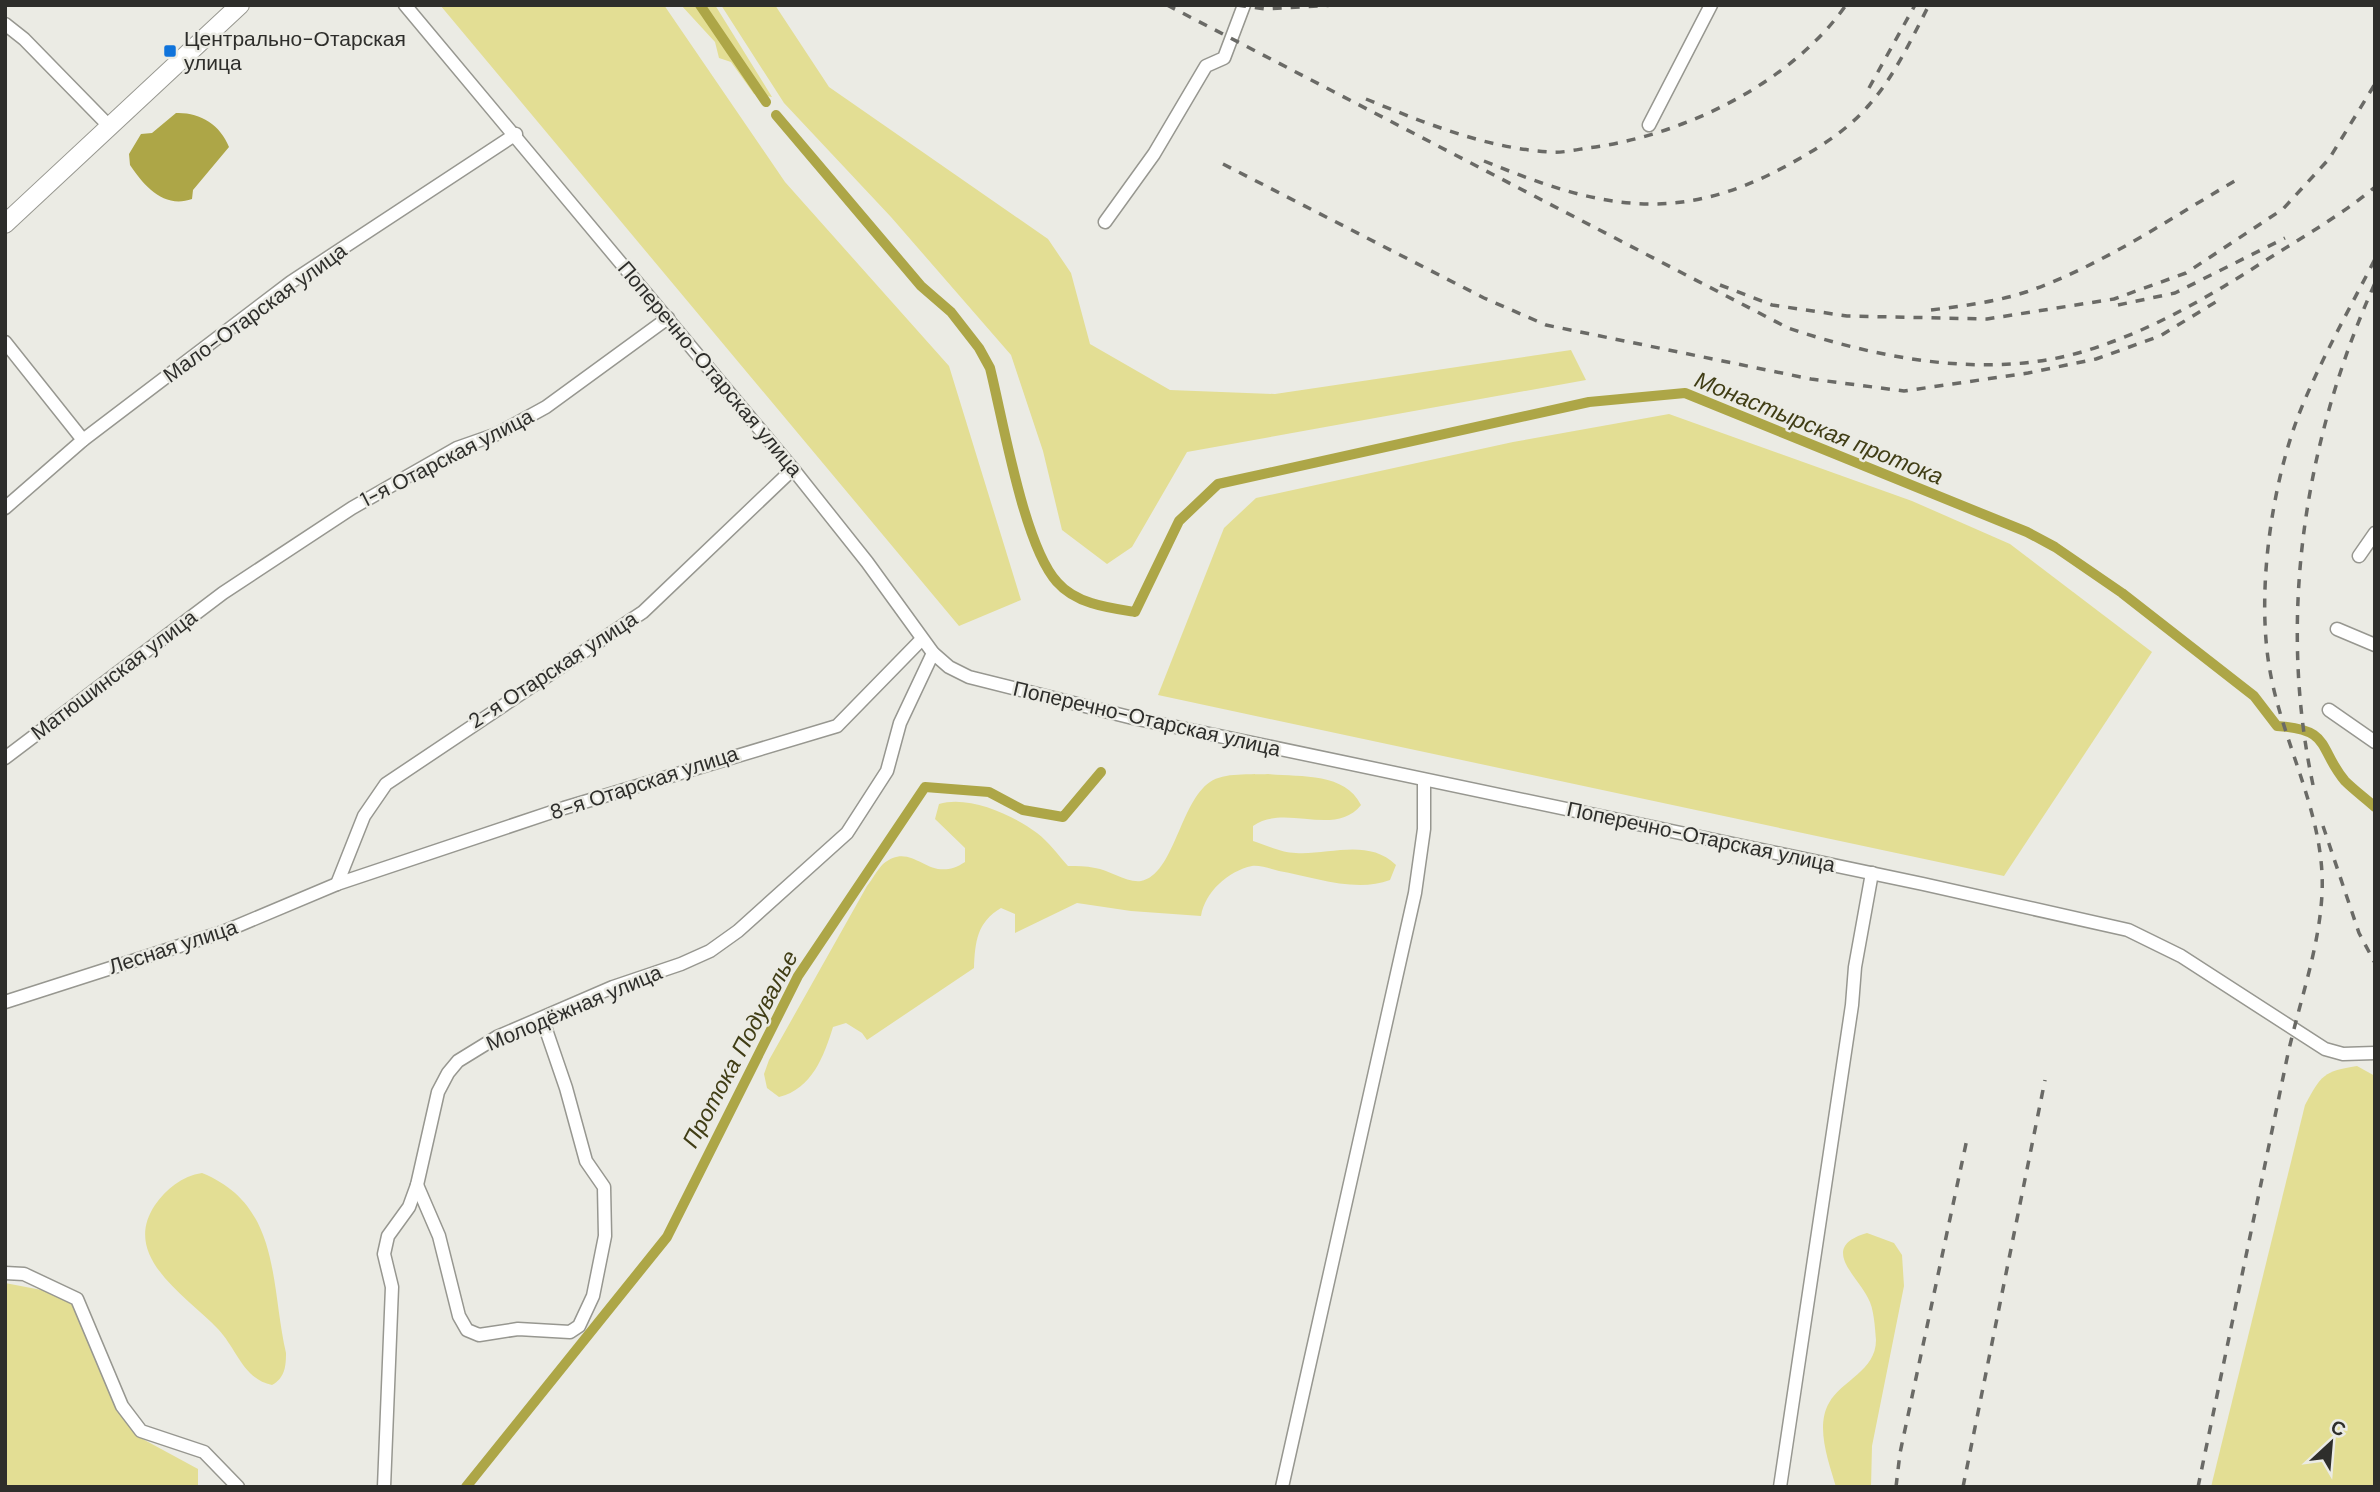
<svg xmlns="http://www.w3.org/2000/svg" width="2380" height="1492" font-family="'DM Sans',sans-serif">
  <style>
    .green { fill: #e3de94 }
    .water { fill: #ada647 }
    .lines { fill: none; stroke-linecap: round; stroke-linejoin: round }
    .canal { stroke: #ada647; stroke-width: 10 }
    .street-casing { stroke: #979790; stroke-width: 15 }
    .secondary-casing { stroke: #979790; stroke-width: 20 }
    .street { stroke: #fff; stroke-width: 12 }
    .secondary { stroke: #fff; stroke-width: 18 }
    .rail { stroke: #6a6a66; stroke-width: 3.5; stroke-dasharray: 9 9; stroke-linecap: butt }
    .poi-dot { fill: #0f73db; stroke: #ebebe4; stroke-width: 2.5 }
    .labels { text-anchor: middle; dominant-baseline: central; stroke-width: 5; stroke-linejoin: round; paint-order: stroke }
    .poi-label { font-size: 21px; fill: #2e2e2b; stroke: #ebebe4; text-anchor: start }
    .street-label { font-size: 21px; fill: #2e2e2b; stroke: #ebebe4 }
    .water-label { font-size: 23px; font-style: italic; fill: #403d15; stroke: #ebebe4 }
  </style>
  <rect width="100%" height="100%" fill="#ebebe4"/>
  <g class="green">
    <polygon points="440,5 664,5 785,182 949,366 1021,600 959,626"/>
    <polygon points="681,5 715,5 772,97 754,94 731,62 719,58 715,42"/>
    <polygon points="721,5 775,5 829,87 1048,239 1071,273 1090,344 1170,390 1275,394 1571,350 1586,380 1187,452 1132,547 1107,564 1062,530 1043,451 1011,355 891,217 784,103"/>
    <polygon points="1669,414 1912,501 2010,544 2152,652 2004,876 1158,695 1224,528 1256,498 1513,442"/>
    <path d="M1268 774C1300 777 1345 772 1361 805 1335 838 1285 803 1253 826V841C1266 845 1282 853 1296 853 1330 855 1368 838 1396 865L1390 880C1356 893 1313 877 1279 871 1271 869 1260 865 1252 866 1228 871 1205 892 1201 916L1131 911 1077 903 1015 933V914L1001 908C977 922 975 942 974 968L867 1040 862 1033 846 1023 833 1027C824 1056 812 1089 779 1097L767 1088 764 1074 769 1060 867 886C872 880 877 870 883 864 914 838 928 887 965 862V848L935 819 939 804C969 795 1013 815 1037 833 1049 842 1058 855 1068 866 1077 866 1086 866 1095 868 1109 870 1127 883 1141 881 1174 875 1180 802 1210 782 1224 772 1251 775 1268 774Z"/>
    <path d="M2357 1066 2375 1076V1487H2211L2305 1105C2321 1075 2324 1071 2357 1066Z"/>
    <path d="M202 1173C281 1205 270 1283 286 1353 286 1366 285 1378 272 1385 243 1379 237 1349 218 1329 187 1296 120 1257 155 1205 166 1189 182 1176 202 1173Z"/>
    <path d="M1867 1233 1894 1243 1902 1255 1904 1286 1872 1446 1871 1487H1836C1829 1463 1815 1427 1829 1403 1842 1380 1876 1371 1876 1340 1875 1328 1874 1308 1868 1298 1856 1274 1819 1247 1867 1233Z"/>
    <polygon points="5,1283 52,1292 75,1306 120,1409 139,1437 198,1469 198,1487 5,1487"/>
  </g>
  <path class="water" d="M176 113C199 112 220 124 229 147L193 190 192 199C164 209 144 186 130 165L129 154 141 134 152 133Z"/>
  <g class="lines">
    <g class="canal">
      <polyline points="700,5 766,102"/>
      <path d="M776 115 921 286 951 312 979 348 990 368C1003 420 1024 546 1057 582 1076 604 1109 608 1135 612L1179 521 1218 484 1589 402 1685 393 2027 532 2055 547 2122 593 2254 696 2277 726C2332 729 2318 749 2345 781 2354 790 2365 798 2375 807"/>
      <polyline points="466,1487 667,1237 798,976 925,787 989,792 1023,810 1063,817 1101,772"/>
    </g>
    <defs>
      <g id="street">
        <polyline points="405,5 793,469 867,562 933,653 949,667 969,677 1133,718 1923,884 2128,930 2181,956 2325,1049 2343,1054 2375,1053"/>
        <polyline points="5,24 24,39 111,128"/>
        <polyline points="1649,125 1711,5"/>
        <polyline points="1105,222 1154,154 1206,66 1224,58 1244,5"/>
        <polyline points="5,342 83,440"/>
        <polyline points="5,508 83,440 291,282 516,134"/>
        <polyline points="2359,556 2375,533"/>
        <polyline points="2337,629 2375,645"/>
        <polyline points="2329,710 2375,742"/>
        <polyline points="5,758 223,593 352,508 457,448 497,434 546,407 668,318"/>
        <polyline points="337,884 364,816 386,784 643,612 793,469"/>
        <polyline points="5,1002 223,932 337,884 564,808 837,726 922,639"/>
        <polyline points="417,1185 439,1236 459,1316 467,1330 479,1335 518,1329 570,1332 579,1326 593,1296 605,1236 604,1187 586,1161 566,1088 542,1018"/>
        <polyline points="5,1273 24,1274 77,1299 122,1406 141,1431 204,1452 238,1487"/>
        <polyline points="384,1487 392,1287 384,1254 388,1236 409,1207 417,1185 438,1092 448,1073 458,1061 497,1037 613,987 681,964 710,951 738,931 847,833 887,771 900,723 933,653"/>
        <polyline points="1282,1487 1415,893 1424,829 1424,780"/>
        <polyline points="1780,1487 1852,1005 1855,967 1872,873"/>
      </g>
      <polyline id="secondary" points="5,224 240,5"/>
    </defs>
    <use href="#street" class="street-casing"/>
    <use href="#secondary" class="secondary-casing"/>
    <use href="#street" class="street"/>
    <use href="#secondary" class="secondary"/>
    <g class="rail">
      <path d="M1167 5 1788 328C1880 359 1990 380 2085 351 2148 332 2205 299 2260 264 2299 239 2339 217 2375 187"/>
      <polyline points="1237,5 1266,9 1333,5"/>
      <polyline points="1869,88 1915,5"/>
      <path d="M1366 99C1425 123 1485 148 1550 152 1562 153 1575 150 1587 148 1680 137 1791 84 1846 5"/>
      <path d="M1484 161C1597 207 1675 227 1788 165 1817 149 1847 131 1869 105 1894 77 1912 38 1929 5"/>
      <polyline points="1223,164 1484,298 1546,325 1811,379 1904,391 2028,373 2096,359 2160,336 2219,300"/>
      <polyline points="1720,285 1772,305 1847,316 1987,319 2114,299 2186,273 2283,209 2329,159 2375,84"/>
      <polyline points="2118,305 2175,293 2285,238"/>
      <path d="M1931 310C1963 306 1995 302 2026 292 2102 266 2172 217 2240 178"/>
      <path d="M2313 785C2277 616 2305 439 2375 283"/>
      <polyline points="2323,826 2359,933 2375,963"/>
      <polyline points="1896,1487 1900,1453 1967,1139"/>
      <polyline points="1963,1487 2045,1080"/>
      <path d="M2198 1487C2227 1347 2256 1208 2285 1068 2296 1011 2319 953 2322 894 2326 817 2283 745 2270 671 2256 594 2271 487 2299 414 2320 361 2349 310 2375 259"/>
    </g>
  </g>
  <rect class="poi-dot" x="163" y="44" width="14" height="14" rx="3.5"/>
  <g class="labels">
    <g class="poi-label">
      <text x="184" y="39">Центрально-Отарская<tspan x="184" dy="24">улица</tspan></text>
    </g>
    <g class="street-label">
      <text transform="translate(255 313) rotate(-36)">Мало-Отарская улица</text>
      <text transform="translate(710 369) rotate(50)">Поперечно-Отарская улица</text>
      <text transform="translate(447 458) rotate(-27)">1-я Отарская улица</text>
      <text transform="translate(553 670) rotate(-33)">2-я Отарская улица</text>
      <text transform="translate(114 675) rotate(-37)">Матюшинская улица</text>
      <text transform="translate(1147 719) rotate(13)">Поперечно-Отарская улица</text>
      <text transform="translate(644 783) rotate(-18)">8-я Отарская улица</text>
      <text transform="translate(1701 837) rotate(12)">Поперечно-Отарская улица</text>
      <text transform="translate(173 947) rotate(-18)">Лесная улица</text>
      <text transform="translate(574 1008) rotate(-23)">Молодёжная улица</text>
    </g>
    <g class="water-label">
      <text transform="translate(1819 428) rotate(22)">Монастырская протока</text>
      <text transform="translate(740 1049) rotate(-62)">Протока Подувалье</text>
    </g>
  </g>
  <rect width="2380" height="1492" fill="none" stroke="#2e2e2b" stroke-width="14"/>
  <g transform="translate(2331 1443) rotate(26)" stroke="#ebebe4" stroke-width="5" paint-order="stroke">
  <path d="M0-5L12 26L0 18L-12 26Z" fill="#2e2e2b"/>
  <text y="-10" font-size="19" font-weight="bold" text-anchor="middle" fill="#2e2e2b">С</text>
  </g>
</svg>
